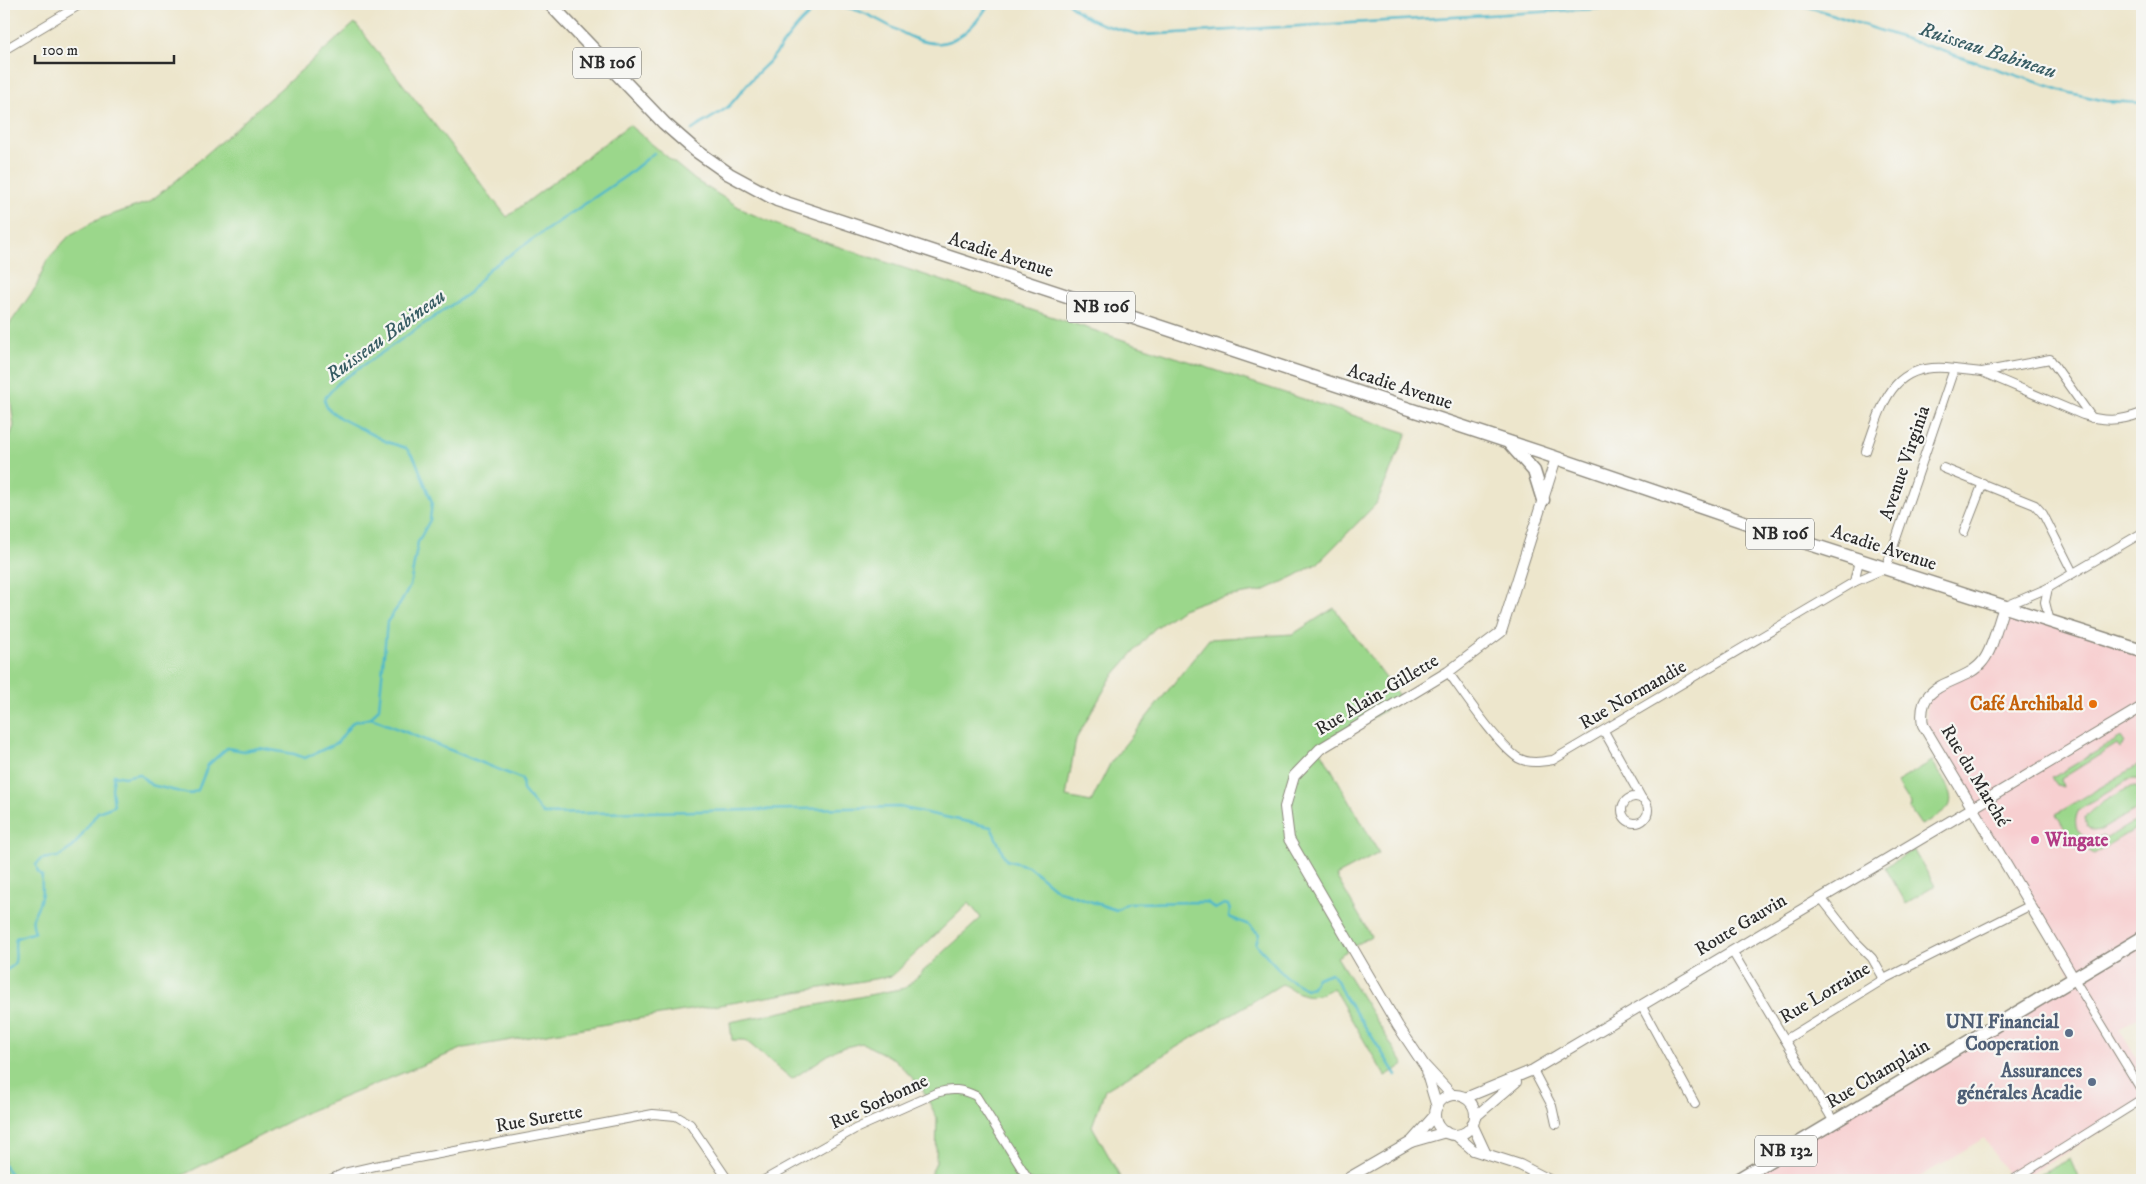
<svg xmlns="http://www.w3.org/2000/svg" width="2146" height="1184" font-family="'IM FELL DW Pica',serif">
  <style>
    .built { fill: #f7cfd0 }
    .green { fill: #9bd78b; stroke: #63815b }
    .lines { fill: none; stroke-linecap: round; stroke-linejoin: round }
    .stream { stroke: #4db8ca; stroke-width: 2.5 }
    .minor-casing { stroke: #8c887c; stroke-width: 10 }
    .tertiary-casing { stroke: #8c887c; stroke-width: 12 }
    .primary-casing { stroke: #8c887c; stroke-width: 15 }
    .minor { stroke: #fff; stroke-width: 8 }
    .tertiary { stroke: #fff; stroke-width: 10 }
    .primary { stroke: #fff; stroke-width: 12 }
    .food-dot { fill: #e8710a; stroke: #f6f6f2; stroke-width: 2 }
    .hotel-dot { fill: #d1479c; stroke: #f6f6f2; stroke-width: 2 }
    .service-dot { fill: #5c6f8a; stroke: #f6f6f2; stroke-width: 2 }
    .labels { text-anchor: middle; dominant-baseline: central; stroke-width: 4.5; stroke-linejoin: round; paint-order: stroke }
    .shield { fill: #f6f6f2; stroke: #686867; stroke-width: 1 }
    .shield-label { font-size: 18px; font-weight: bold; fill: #2b2b2b }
    .street-label { font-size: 19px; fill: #2b2b2b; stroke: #f6f6f2 }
    .food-label { font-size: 19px; font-weight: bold; fill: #c56008; stroke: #f6f6f2; text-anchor: end }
    .hotel-label { font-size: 19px; font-weight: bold; fill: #b23c85; stroke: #f6f6f2; text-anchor: start }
    .service-label { font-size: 19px; font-weight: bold; fill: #4e5e75; stroke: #f6f6f2; text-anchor: end }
    .water-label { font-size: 20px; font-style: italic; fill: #375c63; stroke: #f6f6f2 }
  </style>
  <rect width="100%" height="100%" fill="#f6f6f2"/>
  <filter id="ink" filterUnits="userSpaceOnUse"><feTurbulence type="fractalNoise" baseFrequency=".02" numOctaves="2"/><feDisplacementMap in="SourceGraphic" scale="10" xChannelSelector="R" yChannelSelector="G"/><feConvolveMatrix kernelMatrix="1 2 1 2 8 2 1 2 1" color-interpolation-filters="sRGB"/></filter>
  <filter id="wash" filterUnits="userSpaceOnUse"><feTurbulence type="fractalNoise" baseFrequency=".0096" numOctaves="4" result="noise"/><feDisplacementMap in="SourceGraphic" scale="20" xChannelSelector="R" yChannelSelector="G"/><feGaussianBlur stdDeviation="1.12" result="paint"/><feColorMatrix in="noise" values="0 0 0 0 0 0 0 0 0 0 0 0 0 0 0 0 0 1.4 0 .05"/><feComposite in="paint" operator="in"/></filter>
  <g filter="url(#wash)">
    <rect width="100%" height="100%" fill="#ede6cc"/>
    <polygon class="built" points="2004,607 2142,651 2142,1015 2119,1029 2142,1068 2142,1106 2021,1180 2011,1180 1984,1138 1915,1180 1737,1180 2074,979 1926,730 1927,697 1984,661"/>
    <g class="green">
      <path d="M355 23 507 217 629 125 695 180 747 212 797 233 1407 433 1376 504 1318 563 1295 576 1263 591 1207 600 1182 609 1154 629 1111 678 1076 739 1066 797 1091 802 1111 762 1209 639 1293 634 1334 608 1402 700 1320 749 1379 853 1336 876 1371 936 1337 957 1404 1065 1385 1076 1333 988C1311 1001 1303 996 1282 984L1105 1090 1092 1126 1122 1180H928L936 1162 937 1118 922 1088 894 1059 862 1043 837 1049 792 1079 745 1040H732L730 1022 905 988 981 918 969 903 892 976 464 1048 307 1112 173 1180H4V453L14 426 10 395 4 377V332L36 287 47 260 70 235 99 219 149 202 177 180Z"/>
      <polygon points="2121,737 2125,743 2120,748 2117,744 2061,779 2063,787 2057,785 2052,778"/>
      <path d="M1932 761C1939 774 1961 799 1945 811 1938 817 1929 821 1921 825L1910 809 1911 804 1897 782Z"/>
      <path d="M2138 765 2142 769V780L2134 779 2128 780 2079 810C2073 821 2075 831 2085 837L2082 848 2077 849 2056 814Z"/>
      <path d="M2136 787 2142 792V804L2140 807 2101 830 2093 831 2087 827 2085 818C2089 809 2126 786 2136 787Z"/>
      <polygon points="2142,817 2142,825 2094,854 2088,850 2091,839 2103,836 2105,839"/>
      <polygon points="1914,850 1935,886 1906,903 1885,867"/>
      <polygon points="2070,1159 2079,1180 2030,1180"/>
    </g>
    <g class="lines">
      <g class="stream">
        <path d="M1069 4C1093 26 1112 27 1142 35L1628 7 1643 4"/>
        <polyline points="1800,4 2070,93 2106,101 2142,103"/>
        <path d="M692 130C704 122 717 115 728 107 737 98 744 87 753 78 758 72 764 67 769 62 783 46 804 10 825 6 890 0 932 94 989 4"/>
        <polyline points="371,718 379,708 387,622 400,604 410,586 418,542 430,520 432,502 415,459 406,448 387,442 340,418 327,408 324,399 339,382 469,293 489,269 626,176 654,153"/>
        <path d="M4 971C23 964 12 952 16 938L35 932C28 914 38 913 41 897 43 891 41 884 42 876L38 872 36 865 41 859 58 857 73 847 98 812 114 806 112 789 114 775 124 777 139 774 151 785 189 794 198 790 208 765 227 748 244 751 259 748 294 754 305 758 337 743 353 722 371 718 522 779 523 790 543 814 899 807 991 827 1006 860 1028 866 1057 890 1116 910 1128 903 1207 902 1215 909 1224 904 1228 905 1230 910 1229 917 1249 925 1259 934 1256 944 1287 978 1306 989 1312 987 1317 978 1331 973C1342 984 1339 990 1346 999 1364 1023 1380 1049 1396 1075"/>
        <polyline points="4,1165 15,1180"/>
      </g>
    </g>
  </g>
  <g filter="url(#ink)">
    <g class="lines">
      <defs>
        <g id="minor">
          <polyline points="4,50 81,4"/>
          <polyline points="1982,372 2050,359 2092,418"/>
          <path d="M1866 451C1883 402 1892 360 1954 369"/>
          <polyline points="1943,468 2035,505 2043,514 2073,573"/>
          <polyline points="1964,532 1983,483"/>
          <polyline points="1854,582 1858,565 1855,558"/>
          <polyline points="2048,588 2045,602 2050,622"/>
          <polyline points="2006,606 2048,588 2142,533"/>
          <path d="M1448 672C1464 694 1497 744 1518 758 1529 764 1541 762 1553 760L1854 582 1886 568 1954 369 1982 372 2083 415C2105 422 2121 421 2142 413"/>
          <polyline points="1604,731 1642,799"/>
          <circle cx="1635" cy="810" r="13"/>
          <polyline points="1732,951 1834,1122"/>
          <polyline points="1884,979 2031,905"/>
          <polyline points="2074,979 2142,1091"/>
          <polyline points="1641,1005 1695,1104"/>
          <polyline points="1785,1040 1884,979 1872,958 1854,940 1821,898"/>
          <polyline points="1533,1070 1552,1106 1556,1124"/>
          <polyline points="329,1180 344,1173 375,1166 653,1114 676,1116 690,1124 728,1180"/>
          <path d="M764 1180 855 1129 936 1093C952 1088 962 1089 976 1096L1029 1180"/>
          <polyline points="2013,1180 2142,1099"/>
        </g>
        <g id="tertiary">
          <path d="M2004 607C1998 622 1993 649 1983 661 1963 687 1915 678 1923 725L2074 979"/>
          <polyline points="1426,1071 1437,1107"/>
          <polyline points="1452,1095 1424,1065 1398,1026 1289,839 1285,807 1294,776 1320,749 1448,672 1501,632 1556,458"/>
          <circle cx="1455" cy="1115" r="20"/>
          <polyline points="1465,1098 1533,1070 2142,707"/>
          <polyline points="1475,1117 1516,1082"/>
          <polyline points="1472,1124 1485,1152"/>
          <polyline points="1456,1135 1473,1150 1520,1165 1549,1180"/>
          <polyline points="1411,1142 1435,1115"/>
          <polyline points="1345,1180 1411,1142 1446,1132"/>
        </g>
        <g id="primary">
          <polyline points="550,4 664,123 695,150 729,174 777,200 1542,453 1788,537 2142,651"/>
          <polyline points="1510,444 1534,471 1543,500"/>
          <polyline points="1737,1180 2142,938"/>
        </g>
      </defs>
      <use href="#minor" class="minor-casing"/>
      <use href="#tertiary" class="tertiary-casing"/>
      <use href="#primary" class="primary-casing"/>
      <use href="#minor" class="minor"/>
      <use href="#tertiary" class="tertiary"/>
      <use href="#primary" class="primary"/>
    </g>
  </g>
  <circle class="food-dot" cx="2093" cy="704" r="5"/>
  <circle class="hotel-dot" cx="2035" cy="840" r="5"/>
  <g class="service-dot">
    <circle cx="2069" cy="1033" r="5"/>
    <circle cx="2092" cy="1082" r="5"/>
  </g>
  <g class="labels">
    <g class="shield">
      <rect x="573" y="47.5" width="68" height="31" rx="4"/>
      <rect x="1067" y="291.5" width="68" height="31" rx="4"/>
      <rect x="1746" y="518.5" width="68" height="31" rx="4"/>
      <rect x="1755" y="1135.5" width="62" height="31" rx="4"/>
    </g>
    <g class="shield-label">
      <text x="607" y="63">NB 106</text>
      <text x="1101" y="307">NB 106</text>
      <text x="1780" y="534">NB 106</text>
      <text x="1786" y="1151">NB 132</text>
    </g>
    <g class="street-label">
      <text transform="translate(1001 255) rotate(18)">Acadie Avenue</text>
      <text transform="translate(1400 387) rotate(18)">Acadie Avenue</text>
      <text transform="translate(1905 463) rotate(-71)">Avenue Virginia</text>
      <text transform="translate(1884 548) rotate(18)">Acadie Avenue</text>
      <text transform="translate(1377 695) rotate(-31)">Rue Alain-Gillette</text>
      <text transform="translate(1633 695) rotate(-30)">Rue Normandie</text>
      <text transform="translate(1975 776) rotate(59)">Rue du Marché</text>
      <text transform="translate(1741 925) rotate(-31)">Route Gauvin</text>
      <text transform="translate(1825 993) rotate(-31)">Rue Lorraine</text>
      <text transform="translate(1878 1074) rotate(-31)">Rue Champlain</text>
      <text transform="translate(879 1102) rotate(-25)">Rue Sorbonne</text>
      <text transform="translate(539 1119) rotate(-10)">Rue Surette</text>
    </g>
    <g class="food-label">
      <text x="2083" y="704">Café Archibald</text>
    </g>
    <g class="hotel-label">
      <text x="2045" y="840">Wingate</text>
    </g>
    <g class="service-label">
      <text x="2059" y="1022">UNI Financial<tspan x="2059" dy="22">Cooperation</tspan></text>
      <text x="2082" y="1071">Assurances<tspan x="2082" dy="22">générales Acadie</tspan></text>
    </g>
    <g class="water-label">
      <text transform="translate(1988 51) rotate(18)">Ruisseau Babineau</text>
      <text transform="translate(386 336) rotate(-36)">Ruisseau Babineau</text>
    </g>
  </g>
  <rect width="2146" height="1184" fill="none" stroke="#f6f6f2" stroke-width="20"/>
  <path d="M35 55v8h139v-8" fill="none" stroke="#2b2b2b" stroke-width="2.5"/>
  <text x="42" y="55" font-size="15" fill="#2b2b2b" stroke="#f6f6f2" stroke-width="4" paint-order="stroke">100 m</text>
</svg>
